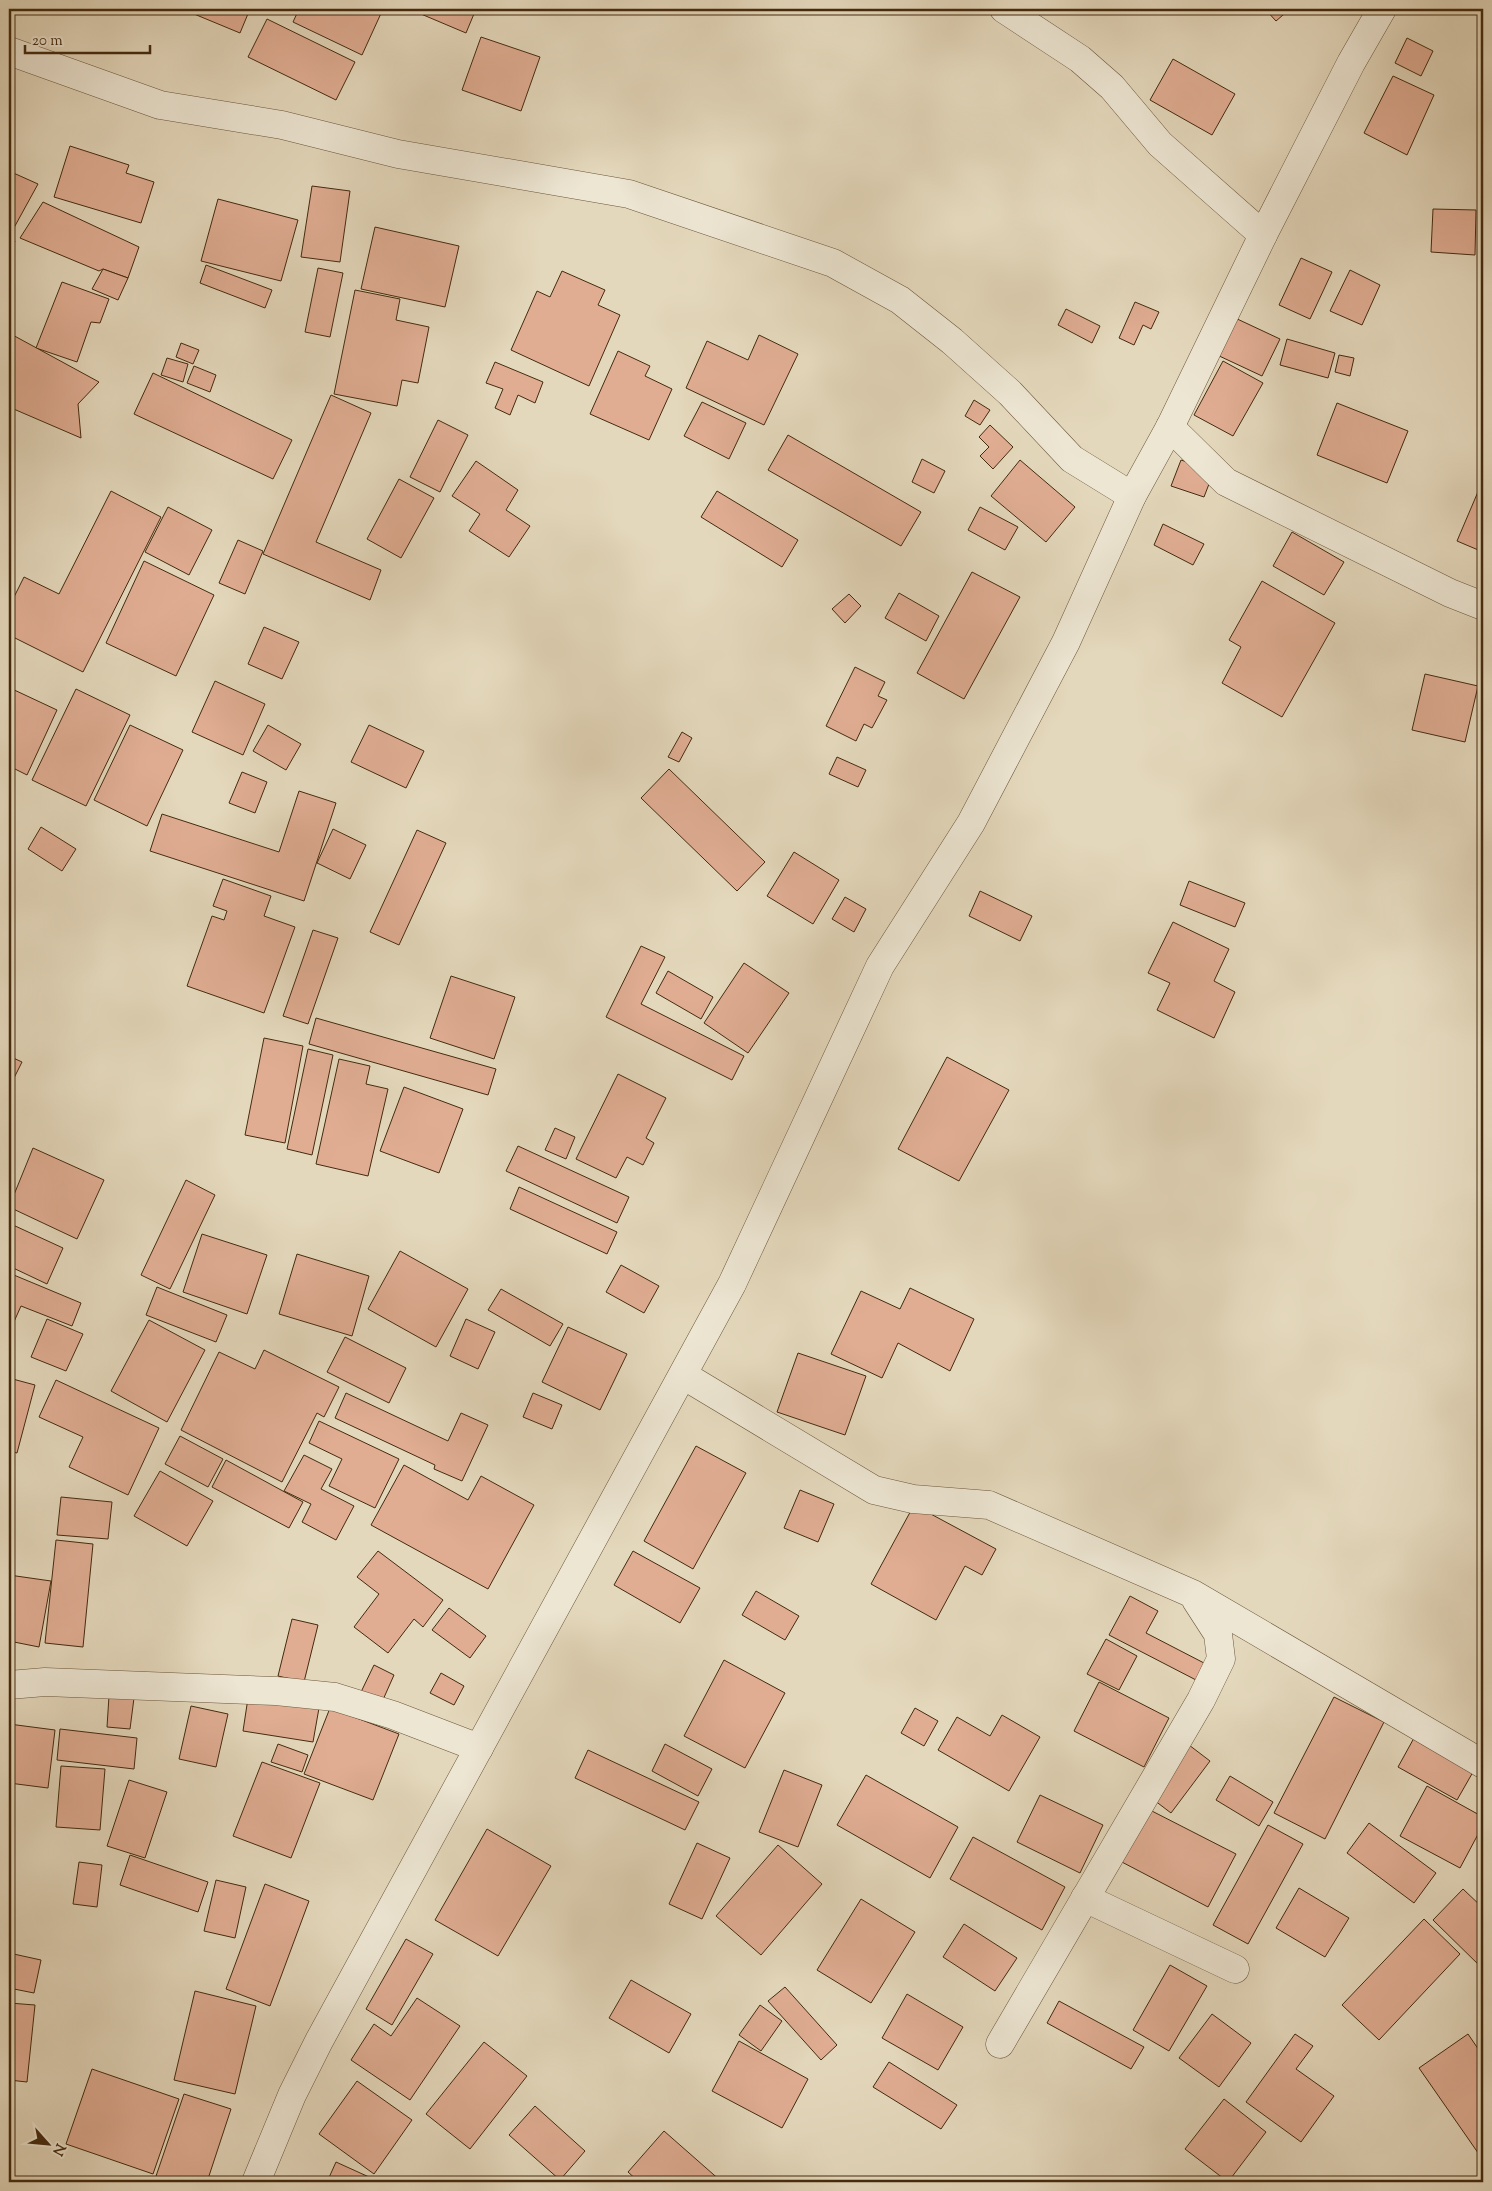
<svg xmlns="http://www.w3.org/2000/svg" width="1492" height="2191" font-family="'Sorts Mill Goudy',serif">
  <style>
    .building { fill: #e0ad93; stroke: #442b0e }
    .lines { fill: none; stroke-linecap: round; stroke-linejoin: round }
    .minor-casing { stroke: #6c563a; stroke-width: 29 }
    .minor { stroke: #ede6d3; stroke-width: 28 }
  </style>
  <rect width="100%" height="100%" fill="#e4d8bc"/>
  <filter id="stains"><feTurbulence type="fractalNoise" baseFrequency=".004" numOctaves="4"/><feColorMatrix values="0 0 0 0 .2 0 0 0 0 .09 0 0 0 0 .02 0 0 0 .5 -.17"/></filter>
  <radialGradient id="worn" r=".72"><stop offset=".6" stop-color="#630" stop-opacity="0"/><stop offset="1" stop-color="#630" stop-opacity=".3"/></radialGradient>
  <g class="building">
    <polygon points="182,9 250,9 240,33"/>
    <polygon points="299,9 383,9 362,55 293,22"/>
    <polygon points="423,9 476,9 466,33 421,14"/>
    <polygon points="1265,9 1290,9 1276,21"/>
    <polygon points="267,19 355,62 336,100 248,57"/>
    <polygon points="481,37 540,57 521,111 462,90"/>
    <polygon points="1407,38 1433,51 1421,76 1395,63"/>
    <polygon points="1173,59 1235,94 1212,135 1150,100"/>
    <polygon points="1393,76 1434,95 1407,155 1364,133"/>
    <polygon points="70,146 129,165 126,173 154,182 141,223 54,197"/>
    <polygon points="9,171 38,184 10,235 9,235"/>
    <polygon points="312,186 350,191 340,262 301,257"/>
    <polygon points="218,199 298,220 281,281 201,261"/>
    <polygon points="43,202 139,247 128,278 103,269 99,271 20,238"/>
    <polygon points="1433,209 1476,210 1475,255 1431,252"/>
    <polygon points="375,227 459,246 445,307 361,289"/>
    <polygon points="9,238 15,241 9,254"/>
    <polygon points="1301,258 1332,272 1310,319 1279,305"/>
    <polygon points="206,265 272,290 265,308 200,283"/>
    <polygon points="318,268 343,273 330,337 305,332"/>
    <polygon points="103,269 128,278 118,300 92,289"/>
    <polygon points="1350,270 1380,285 1362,325 1330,311"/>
    <polygon points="562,271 605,290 598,305 620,315 589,386 511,350 537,291 550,297"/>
    <polygon points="62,282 109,299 100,323 91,322 77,362 36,348"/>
    <polygon points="355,290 400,299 396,320 429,327 418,383 402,380 397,406 334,394"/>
    <polygon points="1135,302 1159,312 1151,329 1143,325 1134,345 1119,338"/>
    <polygon points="1066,309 1100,326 1092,343 1058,325"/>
    <polygon points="1233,317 1280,339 1262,376 1215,354"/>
    <polygon points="9,333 99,382 78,404 81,438 9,407"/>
    <polygon points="759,335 798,354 764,425 686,388 707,341 748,360"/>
    <polygon points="1287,339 1335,353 1328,378 1280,365"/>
    <polygon points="181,343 199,350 193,364 176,357"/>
    <polygon points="618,351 650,366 645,376 672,389 649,440 590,414"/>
    <polygon points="1339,355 1354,358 1350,376 1335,372"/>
    <polygon points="167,358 188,364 183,382 161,375"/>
    <polygon points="1223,361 1263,383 1233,436 1194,415"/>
    <polygon points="495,362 543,382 535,403 518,395 510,415 495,408 503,389 486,383"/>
    <polygon points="194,366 216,375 210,392 187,383"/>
    <polygon points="153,373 292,440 273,479 134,414"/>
    <polygon points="331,395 371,413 316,542 381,570 370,600 263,554"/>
    <polygon points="974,400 990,410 980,425 965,416"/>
    <polygon points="702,402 746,423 729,459 684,436"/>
    <polygon points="1337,403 1408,431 1387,483 1317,455"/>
    <polygon points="438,420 468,435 440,492 410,477"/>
    <polygon points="990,425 1013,447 993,469 980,456 989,447 979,437"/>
    <polygon points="788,435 921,512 901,546 768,470"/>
    <polygon points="922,459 945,471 934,493 912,482"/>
    <polygon points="1020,460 1075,507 1046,542 991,496"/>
    <polygon points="1181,460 1214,471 1204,497 1171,486"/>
    <polygon points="476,461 518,490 506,510 530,526 509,557 469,531 480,514 452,496"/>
    <polygon points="399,479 434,498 401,558 367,539"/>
    <polygon points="1483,480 1483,552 1457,541"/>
    <polygon points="111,491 161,517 83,672 9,635 9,607 24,577 59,594"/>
    <polygon points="717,491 798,540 782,567 701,517"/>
    <polygon points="168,507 212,530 189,575 145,552"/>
    <polygon points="980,507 1018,527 1005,550 968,530"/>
    <polygon points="1163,524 1204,544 1193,565 1154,545"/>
    <polygon points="1292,532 1344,562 1324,595 1273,566"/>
    <polygon points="238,540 263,551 245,594 219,583"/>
    <polygon points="144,561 214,595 176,676 106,643"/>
    <polygon points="972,572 1020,597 964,699 917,673"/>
    <polygon points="1262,581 1335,623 1282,717 1222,683 1241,647 1229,640"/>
    <polygon points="899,593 939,616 926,641 885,618"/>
    <polygon points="849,594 861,606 845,623 832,609"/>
    <polygon points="264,627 299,642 282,679 248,664"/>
    <polygon points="855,667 885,682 878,696 887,700 872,728 864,724 856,741 826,726"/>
    <polygon points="1425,674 1478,686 1465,742 1412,730"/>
    <polygon points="215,681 265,704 243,755 192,732"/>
    <polygon points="10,688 57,710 27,775 9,766"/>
    <polygon points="76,689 130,715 86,806 32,780"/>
    <polygon points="130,725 183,750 147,826 94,800"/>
    <polygon points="268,725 301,744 286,770 253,751"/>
    <polygon points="369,725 424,751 406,788 351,762"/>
    <polygon points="682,732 692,738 679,762 668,757"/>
    <polygon points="837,757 866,770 858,787 829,774"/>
    <polygon points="669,769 765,862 737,891 641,798"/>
    <polygon points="242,772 267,782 255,813 229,803"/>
    <polygon points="299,791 336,803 304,901 150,851 162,814 279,852"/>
    <polygon points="41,827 76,849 62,871 28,849"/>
    <polygon points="333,829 366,845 350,879 317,863"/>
    <polygon points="417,830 446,843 399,945 370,932"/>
    <polygon points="794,852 839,880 813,924 767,896"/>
    <polygon points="223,879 271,896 264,916 295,927 264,1013 187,986 212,916 224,920 227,911 213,906"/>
    <polygon points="1189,881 1245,903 1235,927 1180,905"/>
    <polygon points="980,891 1032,916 1020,941 969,916"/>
    <polygon points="845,897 866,909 854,932 832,919"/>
    <polygon points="1173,922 1229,949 1214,981 1235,992 1214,1038 1157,1010 1170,983 1148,973"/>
    <polygon points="313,930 338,938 308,1024 283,1016"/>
    <polygon points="641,946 665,957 641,1004 744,1056 732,1080 606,1017"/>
    <polygon points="744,963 789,993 748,1053 704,1023"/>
    <polygon points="668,971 713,997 701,1019 656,993"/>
    <polygon points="451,976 515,997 494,1059 430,1038"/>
    <polygon points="316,1018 496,1069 488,1095 309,1044"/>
    <polygon points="264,1038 303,1046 285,1143 245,1135"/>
    <polygon points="308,1049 333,1055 312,1155 287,1149"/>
    <polygon points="9,1056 22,1062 9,1088"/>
    <polygon points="947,1057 1009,1090 959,1181 898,1149"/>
    <polygon points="339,1059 370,1066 366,1084 388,1089 368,1176 316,1164"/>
    <polygon points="618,1074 666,1098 646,1138 654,1143 643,1165 627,1157 616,1178 576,1159"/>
    <polygon points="404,1087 463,1109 439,1173 380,1151"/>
    <polygon points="555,1128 575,1137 566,1159 545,1150"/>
    <polygon points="518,1146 629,1197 617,1223 506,1171"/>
    <polygon points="33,1148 104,1180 77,1239 9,1207"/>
    <polygon points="186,1180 215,1195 170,1289 141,1275"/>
    <polygon points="519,1187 617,1232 607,1254 510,1209"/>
    <polygon points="13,1225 63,1248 47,1284 9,1266 9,1234"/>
    <polygon points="202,1234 267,1255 247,1314 183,1292"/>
    <polygon points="400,1251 468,1289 436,1347 368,1309"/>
    <polygon points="297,1254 369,1276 352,1336 279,1314"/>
    <polygon points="621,1265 659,1286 644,1313 606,1292"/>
    <polygon points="9,1273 81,1303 72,1326 21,1306 9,1333"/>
    <polygon points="157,1287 227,1315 216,1342 146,1315"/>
    <polygon points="910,1288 974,1319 950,1371 898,1343 882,1378 831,1354 861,1291 900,1309"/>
    <polygon points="501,1289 563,1324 550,1346 488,1310"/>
    <polygon points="47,1319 83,1334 66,1371 31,1357"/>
    <polygon points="466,1319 495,1332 478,1369 450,1356"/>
    <polygon points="149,1320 205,1350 167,1422 111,1391"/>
    <polygon points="568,1327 627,1354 600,1410 542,1382"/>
    <polygon points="345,1337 406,1368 389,1403 327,1372"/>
    <polygon points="264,1350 339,1387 324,1417 317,1413 282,1482 181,1430 219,1352 255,1369"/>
    <polygon points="798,1353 866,1376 845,1435 777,1412"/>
    <polygon points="9,1378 35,1385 17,1453 9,1451"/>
    <polygon points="56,1380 159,1428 128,1495 69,1467 83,1437 39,1417"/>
    <polygon points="346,1393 448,1441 461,1413 488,1425 462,1481 434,1469 435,1465 335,1418"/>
    <polygon points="533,1393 562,1405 552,1429 523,1417"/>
    <polygon points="319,1421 399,1459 375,1508 329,1486 342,1459 309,1443"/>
    <polygon points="180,1436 223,1459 208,1487 165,1464"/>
    <polygon points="696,1446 746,1473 693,1569 644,1541"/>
    <polygon points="304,1455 332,1469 321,1489 354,1506 336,1540 302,1522 311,1504 284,1491"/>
    <polygon points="226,1460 303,1502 289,1528 212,1487"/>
    <polygon points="404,1465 468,1500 481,1476 534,1505 488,1589 371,1525"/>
    <polygon points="160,1471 213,1501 187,1546 134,1516"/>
    <polygon points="800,1490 834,1504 818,1542 784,1528"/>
    <polygon points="61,1497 112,1502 108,1539 57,1535"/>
    <polygon points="914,1505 996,1549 982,1575 965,1566 936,1620 871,1584"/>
    <polygon points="56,1540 93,1544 83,1647 45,1643"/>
    <polygon points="378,1551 443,1600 423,1627 414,1619 388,1653 354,1627 379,1594 357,1577"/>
    <polygon points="633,1551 700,1588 680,1623 614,1585"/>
    <polygon points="9,1575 51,1581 39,1647 9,1641"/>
    <polygon points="756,1591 799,1616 785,1640 742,1615"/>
    <polygon points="1130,1596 1158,1611 1146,1633 1204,1663 1196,1680 1109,1635"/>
    <polygon points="449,1608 486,1636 470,1658 432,1630"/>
    <polygon points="292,1619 318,1625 304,1682 278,1676"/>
    <polygon points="1106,1639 1137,1656 1119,1690 1087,1674"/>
    <polygon points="724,1660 785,1693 745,1768 684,1736"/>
    <polygon points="374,1665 394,1675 382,1702 361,1692"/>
    <polygon points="441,1673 464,1686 454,1705 430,1693"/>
    <polygon points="1099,1682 1169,1718 1144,1767 1074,1731"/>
    <polygon points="109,1696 134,1698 130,1729 107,1727"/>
    <polygon points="1334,1697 1384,1722 1325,1839 1274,1813"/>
    <polygon points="248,1698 319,1708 313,1742 243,1731"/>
    <polygon points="191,1706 228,1714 216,1767 179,1759"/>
    <polygon points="330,1708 399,1734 373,1800 304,1774"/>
    <polygon points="915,1708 938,1721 924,1746 901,1733"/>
    <polygon points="1002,1715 1040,1737 1009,1791 938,1750 957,1717 990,1736"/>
    <polygon points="9,1724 55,1730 48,1788 9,1783"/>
    <polygon points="60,1729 137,1738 134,1769 57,1760"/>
    <polygon points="1414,1738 1473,1772 1457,1800 1398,1767"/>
    <polygon points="278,1744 308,1755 302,1772 271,1762"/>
    <polygon points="665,1744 712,1769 698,1796 652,1771"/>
    <polygon points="1189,1745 1210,1761 1171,1813 1150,1797"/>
    <polygon points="588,1750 699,1802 685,1830 575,1778"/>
    <polygon points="262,1762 320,1783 291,1858 233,1836"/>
    <polygon points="61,1766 105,1769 100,1830 56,1827"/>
    <polygon points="784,1770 822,1785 798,1847 759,1832"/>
    <polygon points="866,1775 958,1827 930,1878 837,1825"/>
    <polygon points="1230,1776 1273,1802 1259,1826 1216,1800"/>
    <polygon points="129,1780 167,1792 145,1858 107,1846"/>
    <polygon points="1427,1786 1483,1817 1483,1825 1460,1868 1400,1836"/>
    <polygon points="1040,1795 1103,1825 1080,1873 1017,1842"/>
    <polygon points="1146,1808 1236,1854 1208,1907 1118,1860"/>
    <polygon points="1369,1823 1436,1873 1414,1903 1347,1853"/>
    <polygon points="1268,1825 1303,1844 1248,1944 1213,1925"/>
    <polygon points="487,1829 551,1866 498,1956 435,1920"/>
    <polygon points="973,1837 1065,1887 1042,1930 950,1879"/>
    <polygon points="697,1843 730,1858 702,1919 669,1904"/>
    <polygon points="778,1845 822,1884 761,1955 716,1916"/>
    <polygon points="130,1855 208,1882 198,1912 120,1885"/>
    <polygon points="79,1862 102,1865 97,1907 73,1904"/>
    <polygon points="216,1880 246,1887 235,1938 204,1931"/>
    <polygon points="265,1884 309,1901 270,2006 226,1989"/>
    <polygon points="1299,1888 1349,1918 1325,1957 1276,1928"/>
    <polygon points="1463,1889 1483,1908 1483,1969 1433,1920"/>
    <polygon points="861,1899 915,1932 871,2003 817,1970"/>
    <polygon points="1424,1919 1460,1954 1379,2040 1342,2005"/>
    <polygon points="964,1924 1017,1958 995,1991 943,1957"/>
    <polygon points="406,1939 433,1954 392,2025 366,2009"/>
    <polygon points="9,1953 41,1960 34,1993 9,1988"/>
    <polygon points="1170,1965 1207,1986 1169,2051 1133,2030"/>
    <polygon points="631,1980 691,2014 669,2053 609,2018"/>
    <polygon points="785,1987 837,2045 821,2060 768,2001"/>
    <polygon points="195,1991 256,2006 235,2094 174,2080"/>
    <polygon points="907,1994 963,2027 938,2070 882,2038"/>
    <polygon points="417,1998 460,2026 410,2100 351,2060 374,2024 391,2036"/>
    <polygon points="1059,2001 1144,2047 1131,2069 1047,2023"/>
    <polygon points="9,2003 35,2005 27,2082 9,2080"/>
    <polygon points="760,2005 782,2021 761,2051 739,2035"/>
    <polygon points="1212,2014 1251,2043 1219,2087 1179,2058"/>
    <polygon points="1295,2034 1313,2046 1296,2069 1334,2096 1301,2142 1246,2102"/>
    <polygon points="1468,2034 1483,2056 1483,2160 1419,2068"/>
    <polygon points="739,2041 808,2079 782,2128 712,2091"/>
    <polygon points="484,2042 527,2076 470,2149 426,2114"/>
    <polygon points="889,2062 957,2105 941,2129 873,2087"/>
    <polygon points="92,2069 179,2099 153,2174 66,2144"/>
    <polygon points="357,2081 412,2120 374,2174 319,2134"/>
    <polygon points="184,2094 231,2109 207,2182 154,2182"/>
    <polygon points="1224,2099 1266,2132 1228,2182 1185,2149"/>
    <polygon points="535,2106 585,2151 560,2180 509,2135"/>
    <polygon points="664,2131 722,2182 639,2182 628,2172"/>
    <polygon points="336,2162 380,2182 327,2182"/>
  </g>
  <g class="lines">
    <defs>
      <g id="minor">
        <polyline points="1004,9 1080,59 1112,87 1160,144 1263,235"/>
        <polyline points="9,51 160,105 282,125 398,154 629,194 833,263 900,300 952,341 1010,393 1072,459 1132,496"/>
        <polyline points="1170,427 1226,482 1450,593 1483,606"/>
        <polyline points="683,1375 874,1490 913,1499 989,1505 1193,1594 1483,1764"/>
        <polyline points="9,1685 45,1682 276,1691 335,1697 393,1715 479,1748"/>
        <polyline points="1085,1898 1235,1969"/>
        <polyline points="1000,2044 1201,1700 1221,1659 1218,1634 1196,1600"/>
        <polyline points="256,2182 292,2095 319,2041 732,1284 880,966 971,823 1066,642 1132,496 1170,427 1263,235 1351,63 1382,9"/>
      </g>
    </defs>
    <use href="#minor" class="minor-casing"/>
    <use href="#minor" class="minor"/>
  </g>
  <rect width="1492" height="2191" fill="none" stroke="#e4d8bc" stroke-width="30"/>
  <rect x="10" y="10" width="1472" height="2171" fill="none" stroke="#442b0e" stroke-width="2.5"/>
  <rect x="15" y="15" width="1462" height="2161" fill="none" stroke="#442b0e"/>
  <g transform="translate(48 2144) rotate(117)" stroke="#ede6d3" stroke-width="4" paint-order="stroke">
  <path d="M0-4L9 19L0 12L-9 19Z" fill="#442b0e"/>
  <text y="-8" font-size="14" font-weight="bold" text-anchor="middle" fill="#442b0e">N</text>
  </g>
  <path d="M25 45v8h125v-8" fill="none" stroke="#442b0e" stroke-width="2.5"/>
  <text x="32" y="45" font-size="15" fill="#442b0e" stroke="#ede6d3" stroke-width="4" paint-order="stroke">20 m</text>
  <rect width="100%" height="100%" filter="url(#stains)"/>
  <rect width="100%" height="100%" fill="url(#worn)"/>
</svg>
